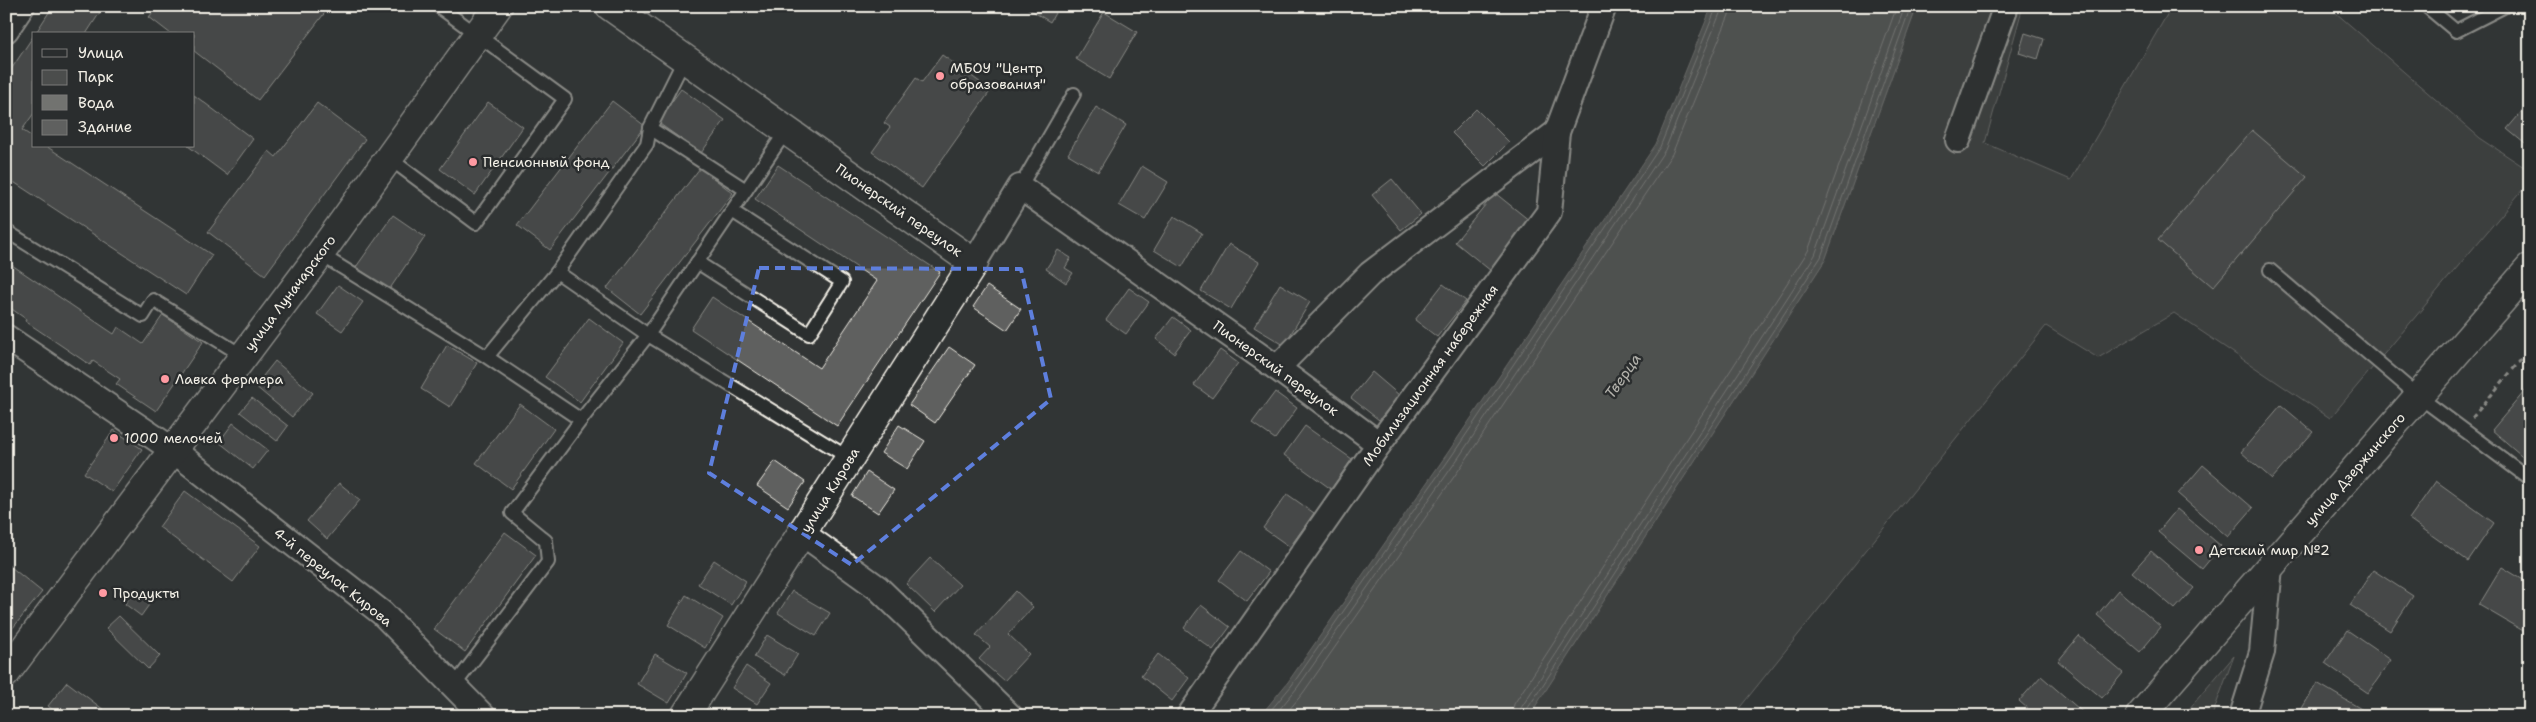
<svg xmlns="http://www.w3.org/2000/svg" width="2536" height="722" font-family="'Shantell Sans',sans-serif">
  <style>
    .green { fill: #4b4d4c; stroke: #a09f9a }
    .water { fill: #727370; stroke: #a6a5a0 }
    .lines { fill: none; stroke-linecap: round; stroke-linejoin: round }
    .shore { stroke: #c0bfb8; stroke-width: 1 }
    .building { fill: #5f605f; stroke: #f4f1e8 }
    .service-casing { stroke: #f4f1e8; stroke-width: 16 }
    .minor-casing { stroke: #f4f1e8; stroke-width: 28 }
    .tertiary-casing { stroke: #f4f1e8; stroke-width: 31 }
    .secondary-casing { stroke: #f4f1e8; stroke-width: 31 }
    .path { stroke: #f4f1e8; stroke-width: 3; stroke-dasharray: 5 4; stroke-linecap: butt }
    .service { stroke: #2a2d2e; stroke-width: 12 }
    .minor { stroke: #2a2d2e; stroke-width: 24 }
    .tertiary { stroke: #2a2d2e; stroke-width: 28 }
    .secondary { stroke: #2a2d2e; stroke-width: 28 }
    .marked { fill: none; stroke: #5e7fdd; stroke-width: 4; stroke-dasharray: 10 6; stroke-linejoin: round }
    .poi-dot { fill: #ff9aa2; stroke: #2a2d2e; stroke-width: 2 }
    .labels { text-anchor: middle; dominant-baseline: central; stroke-width: 5; stroke-linejoin: round; paint-order: stroke }
    .poi-label { font-size: 14px; fill: #f4f1e8; stroke: #2a2d2e; text-anchor: start }
    .street-label { font-size: 14px; fill: #f4f1e8; stroke: #2a2d2e }
    .water-label { font-size: 15px; font-style: italic; fill: #b3b2ac; stroke: #2a2d2e }
  </style>
  <rect width="100%" height="100%" fill="#323535"/>
  <filter id="ink" filterUnits="userSpaceOnUse"><feTurbulence type="fractalNoise" baseFrequency=".02" numOctaves="2"/><feDisplacementMap in="SourceGraphic" scale="10" xChannelSelector="R" yChannelSelector="G"/><feConvolveMatrix kernelMatrix="1 2 1 2 8 2 1 2 1" color-interpolation-filters="sRGB"/></filter>
  <g filter="url(#ink)">
    <g class="green">
      <polygon points="1917,6 2023,6 1985,143 2071,180 2172,6 2328,6 2480,138 2530,171 2530,181 2330,418 2174,313 2098,358 2046,326 1733,716 1529,716 1825,260"/>
      <polygon points="2234,656 2212,716 2183,716"/>
    </g>
    <polygon class="water" points="1712,6 1917,6 1825,260 1529,716 1260,716 1288,682 1449,451 1656,144"/>
    <g class="lines">
      <g class="shore">
        <polyline points="1266,716 1292,685 1453,454 1660,147 1717,6"/>
        <polyline points="1274,716 1297,688 1459,457 1665,150 1723,6"/>
        <polyline points="1284,716 1303,693 1465,461 1672,154 1729,15 1730,6"/>
        <polyline points="1512,716 1514,704 1808,251 1897,6"/>
        <polyline points="1519,716 1521,708 1815,255 1905,6"/>
        <polyline points="1525,716 1526,711 1821,257 1911,6"/>
      </g>
    </g>
    <g class="building">
      <polygon points="53,6 104,6 86,34 35,34"/>
      <polygon points="158,6 330,6 258,100 194,51 194,34 171,34 149,17"/>
      <polygon points="1024,6 1059,6 1050,22"/>
      <polygon points="1104,12 1137,32 1109,79 1076,59"/>
      <polygon points="2025,33 2044,39 2038,59 2019,53"/>
      <polygon points="34,35 34,113 22,130 34,138 34,146 46,146 212,255 186,295 6,177 6,77"/>
      <polygon points="942,55 991,90 922,188 872,152 890,127 884,123 916,78 922,82"/>
      <polygon points="681,89 725,120 701,153 657,122"/>
      <polygon points="194,95 253,139 227,175 188,146 194,146"/>
      <polygon points="612,101 645,126 550,250 517,225"/>
      <polygon points="488,102 523,127 475,195 440,169"/>
      <polygon points="2530,102 2530,148 2507,129"/>
      <polygon points="317,103 365,139 265,275 208,232 269,151 276,157"/>
      <polygon points="1096,107 1126,125 1098,172 1068,154"/>
      <polygon points="1476,109 1509,142 1485,166 1452,133"/>
      <polygon points="2252,130 2307,177 2213,287 2158,240"/>
      <polygon points="778,165 940,272 837,426 691,329 712,297 819,368 877,281 755,199"/>
      <polygon points="1142,166 1168,182 1145,220 1119,205"/>
      <polygon points="700,168 733,193 640,314 607,288"/>
      <polygon points="1392,179 1421,214 1401,230 1372,195"/>
      <polygon points="1495,193 1530,221 1491,271 1455,242"/>
      <polygon points="393,215 425,237 389,290 356,267"/>
      <polygon points="1174,216 1202,233 1182,267 1154,250"/>
      <polygon points="1229,244 1259,262 1231,309 1201,291"/>
      <polygon points="1058,250 1071,258 1065,268 1073,273 1066,283 1046,269"/>
      <polygon points="6,261 114,334 118,327 143,344 163,315 203,342 156,411 116,384 120,379 93,361 90,365 25,321 26,319 6,305"/>
      <polygon points="1280,284 1310,302 1284,345 1254,327"/>
      <polygon points="1443,284 1466,301 1437,337 1415,320"/>
      <polygon points="338,285 363,302 342,331 317,314"/>
      <polygon points="987,286 1021,309 1007,330 973,307"/>
      <polygon points="1129,288 1149,302 1126,334 1106,320"/>
      <polygon points="1173,317 1191,330 1174,353 1156,339"/>
      <polygon points="589,318 623,343 580,402 545,377"/>
      <polygon points="447,345 477,363 450,407 421,389"/>
      <polygon points="949,347 975,365 935,423 909,405"/>
      <polygon points="1220,350 1238,363 1212,398 1194,385"/>
      <polygon points="275,361 313,393 292,417 255,386"/>
      <polygon points="1372,372 1399,395 1379,420 1351,398"/>
      <polygon points="2530,385 2530,459 2528,461 2492,430"/>
      <polygon points="1275,392 1297,408 1275,439 1252,423"/>
      <polygon points="252,398 288,426 277,441 240,412"/>
      <polygon points="520,404 554,429 511,489 476,463"/>
      <polygon points="2281,405 2313,432 2272,479 2241,452"/>
      <polygon points="233,423 268,450 253,469 219,442"/>
      <polygon points="899,425 925,441 907,469 881,453"/>
      <polygon points="1305,426 1352,459 1331,489 1284,455"/>
      <polygon points="114,430 142,449 112,492 84,473"/>
      <polygon points="775,461 805,482 788,507 757,486"/>
      <polygon points="2203,465 2253,508 2228,537 2178,494"/>
      <polygon points="867,472 894,490 878,513 852,496"/>
      <polygon points="2436,481 2494,523 2468,561 2409,519"/>
      <polygon points="339,483 360,500 327,539 307,521"/>
      <polygon points="185,491 260,546 233,582 159,527"/>
      <polygon points="1287,494 1314,513 1290,547 1263,528"/>
      <polygon points="2177,509 2221,546 2202,569 2158,532"/>
      <polygon points="505,532 536,555 465,652 434,629"/>
      <polygon points="1241,551 1269,572 1247,601 1219,580"/>
      <polygon points="2151,551 2194,588 2175,609 2132,572"/>
      <polygon points="930,558 960,585 935,612 906,584"/>
      <polygon points="714,560 746,581 731,605 698,584"/>
      <polygon points="6,563 42,592 12,629 6,624"/>
      <polygon points="2502,567 2530,584 2530,624 2525,632 2479,605"/>
      <polygon points="2373,570 2413,596 2390,631 2350,605"/>
      <polygon points="135,590 151,602 141,616 125,604"/>
      <polygon points="2118,590 2161,627 2140,652 2097,615"/>
      <polygon points="792,591 830,613 816,636 778,613"/>
      <polygon points="1016,591 1033,607 1008,634 1029,654 1004,681 979,659 990,647 976,635"/>
      <polygon points="686,595 723,618 705,648 668,625"/>
      <polygon points="1201,605 1230,627 1213,650 1184,628"/>
      <polygon points="119,616 160,656 148,669 106,628"/>
      <polygon points="2347,630 2391,660 2368,693 2325,663"/>
      <polygon points="767,635 798,654 785,675 754,657"/>
      <polygon points="2079,636 2123,673 2102,698 2058,661"/>
      <polygon points="655,654 687,673 669,703 637,684"/>
      <polygon points="1158,654 1189,678 1172,701 1141,676"/>
      <polygon points="746,666 771,683 757,704 732,688"/>
      <polygon points="2041,676 2087,716 2036,716 2019,701"/>
      <polygon points="67,682 104,710 100,716 61,716 48,706"/>
      <polygon points="2317,683 2363,710 2360,716 2310,716 2301,710"/>
    </g>
    <g class="lines">
      <defs>
        <g id="service">
          <polyline points="2426,6 2456,31 2505,6"/>
          <polyline points="685,58 650,128 746,190"/>
          <polyline points="786,131 648,335 849,458"/>
          <polyline points="389,158 476,223 565,99 438,6"/>
          <polyline points="1020,187 1074,94"/>
          <polyline points="6,231 143,316 153,300 243,356"/>
          <polyline points="320,254 487,357 557,272 648,335 581,420 487,357"/>
          <polyline points="697,262 809,334 842,282 732,211"/>
          <polyline points="2270,270 2418,396 2530,479"/>
          <polyline points="557,272 647,144 650,128"/>
          <polyline points="454,686 548,562 546,541 512,513 581,420"/>
        </g>
        <g id="minor">
          <polyline points="6,30 22,6"/>
          <polyline points="1958,140 2006,6"/>
          <polyline points="974,263 1020,187 1277,368 1379,444"/>
          <polyline points="6,337 173,450 382,613 483,716"/>
          <polyline points="1277,368 1370,274 1557,132"/>
          <polyline points="802,533 878,588 1010,716"/>
          <polyline points="1189,716 1379,444 1549,212 1557,132 1604,6"/>
          <polyline points="2242,716 2262,652 2270,567"/>
        </g>
        <g id="tertiary">
          <polyline points="610,6 974,263 685,716"/>
          <polyline points="6,673 320,254 498,6"/>
        </g>
        <polyline id="secondary" points="2140,716 2530,268"/>
      </defs>
      <use href="#service" class="service-casing"/>
      <use href="#minor" class="minor-casing"/>
      <use href="#tertiary" class="tertiary-casing"/>
      <use href="#secondary" class="secondary-casing"/>
      <polyline class="path" points="2472,418 2530,349"/>
      <use href="#service" class="service"/>
      <use href="#minor" class="minor"/>
      <use href="#tertiary" class="tertiary"/>
      <use href="#secondary" class="secondary"/>
    </g>
  </g>
  <path d="M0 0H2536V722H0ZM759 268 1021 269 1051 399 852 565 709 473Z" fill="#323535" fill-opacity=".55" fill-rule="evenodd"/>
  <path class="marked" d="M759 268 1021 269 1051 399 852 565 709 473Z"/>
  <g class="poi-dot">
    <circle cx="940" cy="76" r="5"/>
    <circle cx="473" cy="162" r="5"/>
    <circle cx="165" cy="379" r="5"/>
    <circle cx="114" cy="438" r="5"/>
    <circle cx="2199" cy="550" r="5"/>
    <circle cx="103" cy="593" r="5"/>
  </g>
  <g class="labels">
    <g class="poi-label">
      <text x="950" y="68">МБОУ "Центр<tspan x="950" dy="16">образования"</tspan></text>
      <text x="483" y="162">Пенсионный фонд</text>
      <text x="175" y="379">Лавка фермера</text>
      <text x="124" y="438">1000 мелочей</text>
      <text x="2209" y="550">Детский мир №2</text>
      <text x="113" y="593">Продукты</text>
    </g>
    <g class="street-label">
      <text transform="translate(899 210) rotate(35)">Пионерский переулок</text>
      <text transform="translate(290 293) rotate(-53)">улица Луначарского</text>
      <text transform="translate(1276 368) rotate(36)">Пионерский переулок</text>
      <text transform="translate(1430 375) rotate(-54)">Мобилизационная набережная</text>
      <text transform="translate(2355 469) rotate(-49)">улица Дзержинского</text>
      <text transform="translate(830 490) rotate(-58)">улица Кирова</text>
      <text transform="translate(333 577) rotate(39)">4-й переулок Кирова</text>
    </g>
    <g class="water-label">
      <text transform="translate(1623 376) rotate(-55)">Тверца</text>
    </g>
  </g>
  <rect width="2536" height="722" fill="none" stroke="#2a2d2e" stroke-width="25"/>
  <rect x="12" y="12" width="2511" height="697" fill="none" stroke="#f4f1e8" stroke-width="2" filter="url(#ink)"/>
  <rect x="32" y="32" width="162" height="115" fill="#2a2d2e" stroke="#7b7b78"/>
  <rect x="42" y="49" width="25" height="8" fill="#2a2d2e" stroke="#7b7b78"/>
  <text x="78" y="58" font-size="15" fill="#f4f1e8">Улица</text>
  <rect x="42" y="70" width="25" height="15" fill="#4b4d4c" stroke="#7b7b78"/>
  <text x="78" y="82" font-size="15" fill="#f4f1e8">Парк</text>
  <rect x="42" y="95" width="25" height="15" fill="#727370" stroke="#7b7b78"/>
  <text x="78" y="108" font-size="15" fill="#f4f1e8">Вода</text>
  <rect x="42" y="120" width="25" height="15" fill="#5f605f" stroke="#7b7b78"/>
  <text x="78" y="132" font-size="15" fill="#f4f1e8">Здание</text>
</svg>
